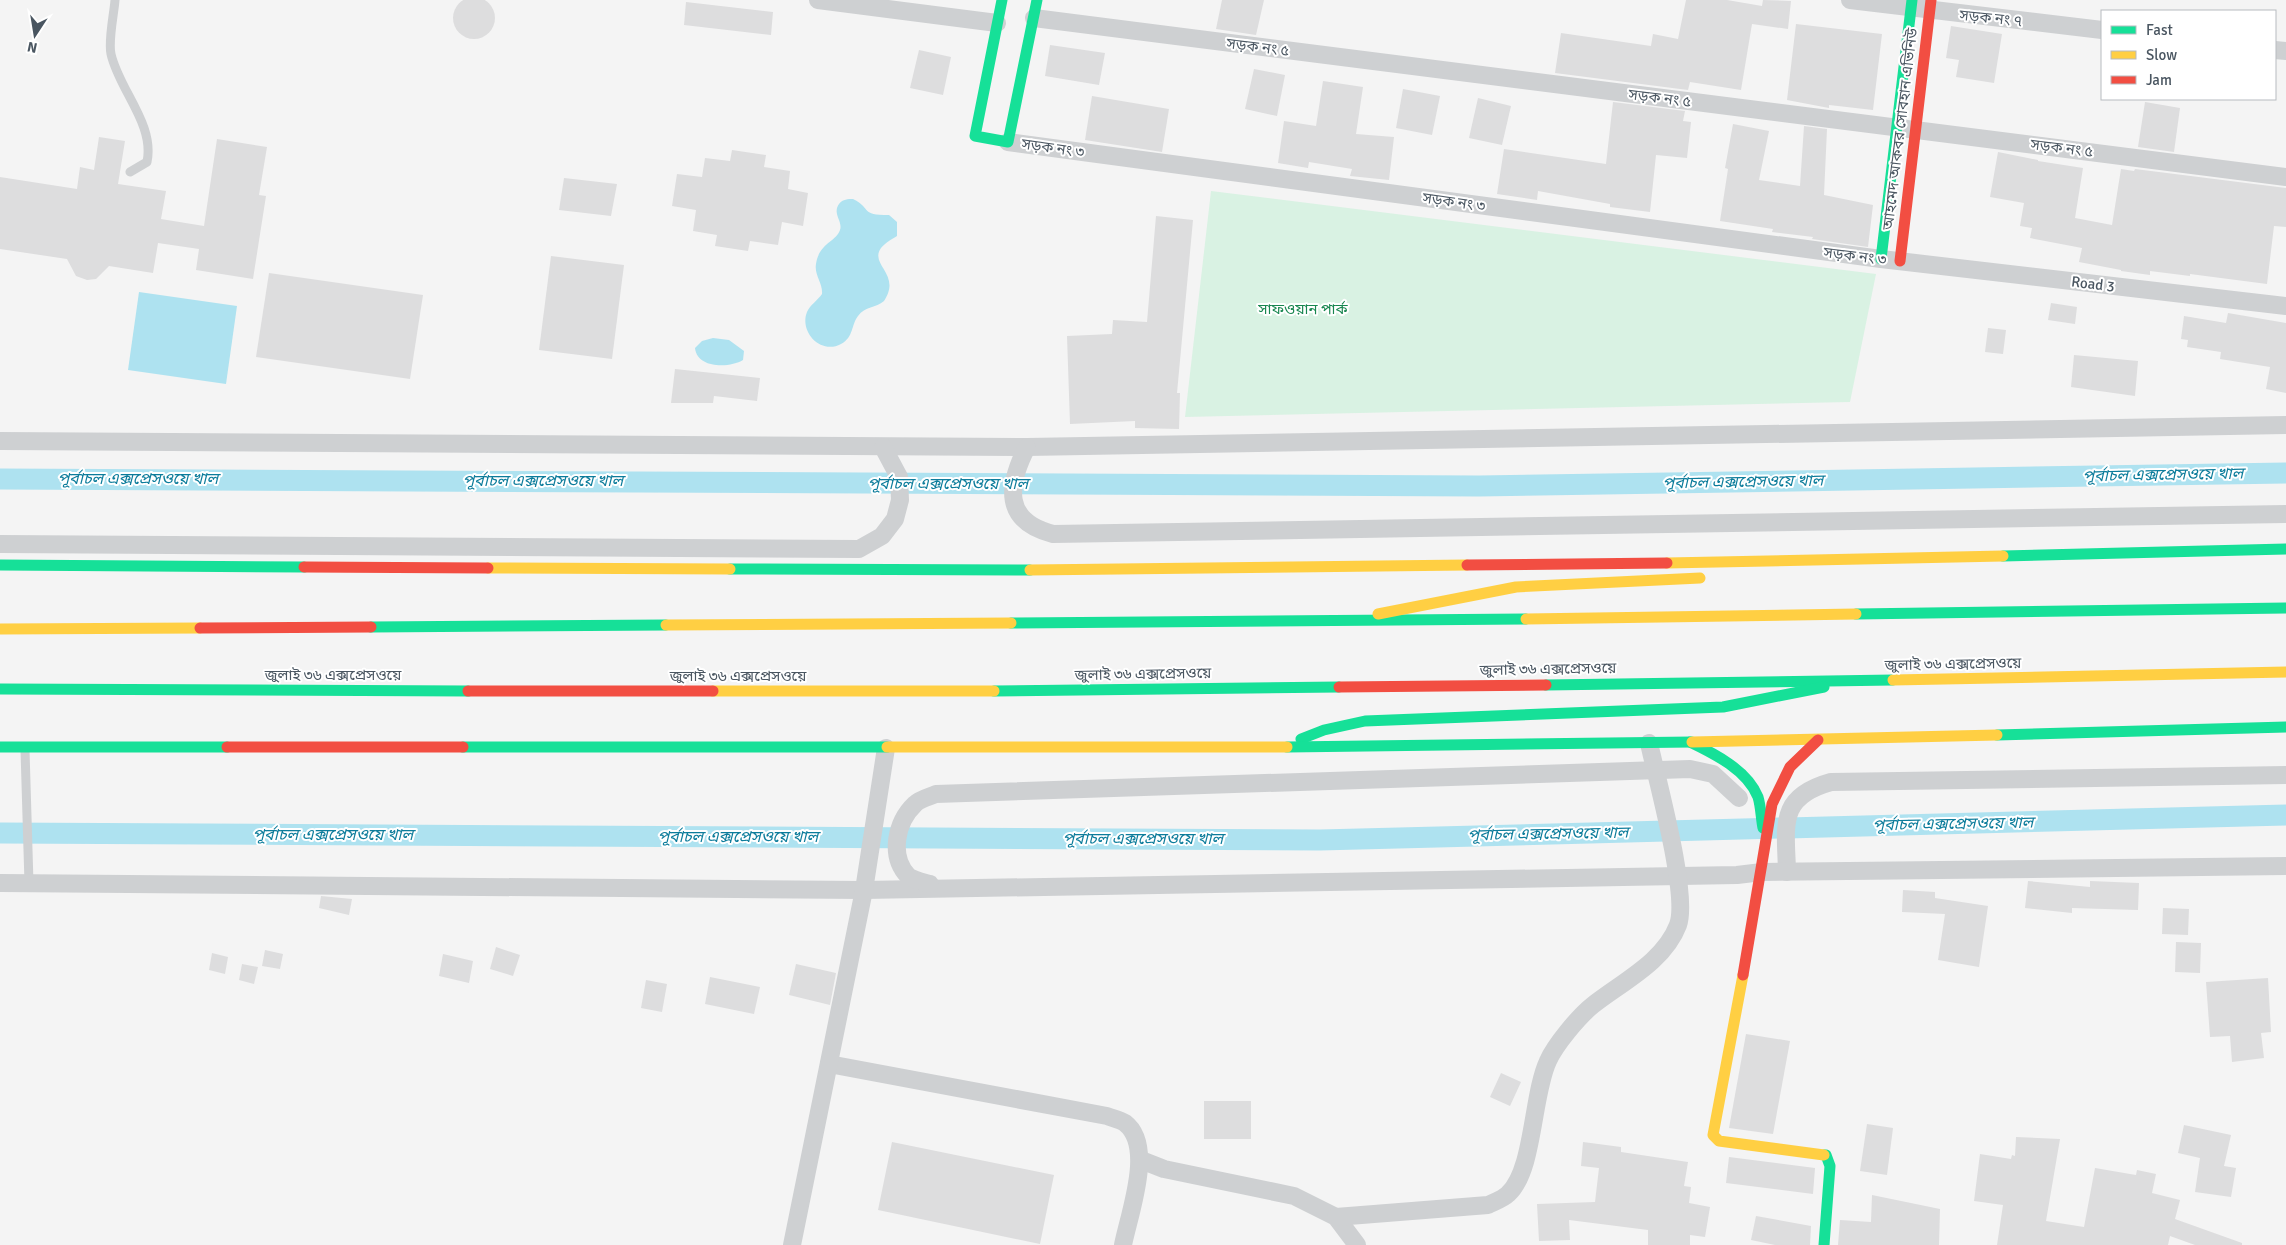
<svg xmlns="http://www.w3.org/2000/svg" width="2286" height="1245" font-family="Signika,'Noto Sans Bengali',sans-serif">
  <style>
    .green { fill: #d9f2e3 }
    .water { fill: #aee2f0 }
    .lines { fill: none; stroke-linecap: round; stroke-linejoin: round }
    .canal { stroke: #aee2f0; stroke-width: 21 }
    .building { fill: #ddddde }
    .lane { stroke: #ced0d2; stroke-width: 9 }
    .street { stroke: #ced0d2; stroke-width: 18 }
    .fast { stroke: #16e098; stroke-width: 11 }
    .slow { stroke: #ffcf43; stroke-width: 11 }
    .jam { stroke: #f24e42; stroke-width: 11 }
    .labels { text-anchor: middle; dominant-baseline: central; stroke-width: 4; stroke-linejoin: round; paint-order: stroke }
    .street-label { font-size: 15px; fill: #4a5661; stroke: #fff }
    .park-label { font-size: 15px; fill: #17864f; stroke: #fff }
    .water-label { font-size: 16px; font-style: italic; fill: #0c7c9b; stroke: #fff }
  </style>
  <rect width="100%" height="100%" fill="#f4f4f4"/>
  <polygon class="green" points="1211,191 1876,274 1850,402 1185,417"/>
  <g class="water">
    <path d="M853 199C873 209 859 215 889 215L897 222V236C892 239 885 243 881 248 869 265 902 274 884 301 876 308 865 306 858 316 851 325 854 337 841 344 821 355 799 332 807 312 810 305 818 300 822 294 823 283 814 275 816 264 819 243 836 242 840 230 843 221 832 214 839 204 843 199 848 199 853 199Z"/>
    <polygon points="139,292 237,306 226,384 128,370"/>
    <path d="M713 338 729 340 744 351 743 360C730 368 697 369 695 348L702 341Z"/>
  </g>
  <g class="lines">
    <g class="canal">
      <polyline points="0,479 1479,486 2286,473"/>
      <polyline points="0,833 1320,840 2286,815"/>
    </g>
  </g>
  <g class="building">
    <circle cx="474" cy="18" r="21"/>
    <polygon points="1222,0 1264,0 1256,35 1216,29"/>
    <polygon points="1686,0 1727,0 1762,6 1763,0 1791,1 1788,29 1752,24 1741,90 1690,82 1688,90 1555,73 1561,33 1651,46 1653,34 1678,39"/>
    <polygon points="686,2 773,12 771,35 684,25"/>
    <polygon points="1796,24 1882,34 1873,110 1829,105 1829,108 1787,100"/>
    <polygon points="1951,26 2002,34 1994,83 1956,77 1959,60 1946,58"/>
    <polygon points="1050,45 1105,53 1099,85 1045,76"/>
    <polygon points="919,50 951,57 943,95 910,88"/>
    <polygon points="1254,69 1285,75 1277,116 1245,109"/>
    <polygon points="1323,81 1363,87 1356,134 1394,137 1389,180 1350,176 1352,169 1309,162 1308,168 1278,163 1284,121 1316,126"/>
    <polygon points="1403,89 1440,96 1432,135 1396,128"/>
    <polygon points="1092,96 1169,109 1162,152 1085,140"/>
    <polygon points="1478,98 1511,106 1502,145 1469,138"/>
    <polygon points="1613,102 1685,111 1683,121 1691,122 1687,158 1656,155 1650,212 1610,207 1610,204 1538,191 1537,200 1497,194 1504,149 1606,164"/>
    <polygon points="2145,102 2180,108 2174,152 2138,147"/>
    <polygon points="1733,124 1769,131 1759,180 1800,186 1804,126 1827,129 1824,195 1873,205 1868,247 1812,239 1813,237 1772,232 1773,229 1720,221 1728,169 1725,168"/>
    <polygon points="99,137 125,141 118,184 166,191 161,219 204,226 217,139 267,147 259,195 266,196 253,279 196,270 199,249 158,243 153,273 109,266 96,279 87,280 76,276 67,259 0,249 0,177 77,189 80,167 94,170"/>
    <polygon points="732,150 766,155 764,167 790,171 788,189 808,193 803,226 782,222 778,245 750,241 748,251 715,246 717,235 693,231 696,210 672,206 677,174 702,177 705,158 730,161"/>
    <polygon points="1998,152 2038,160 2038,161 2083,168 2075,218 2112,225 2121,169 2134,171 2135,169 2286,188 2286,227 2274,226 2267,284 2190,274 2190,276 2150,271 2150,275 2121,271 2121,270 2079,262 2082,248 2030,238 2032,228 2020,226 2024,203 1990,197"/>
    <polygon points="564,178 617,184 611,216 559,210"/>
    <polygon points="1156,216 1193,220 1177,393 1180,393 1179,429 1135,428 1135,421 1070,424 1067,336 1112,334 1113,320 1147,322"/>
    <polygon points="551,256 624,265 612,359 539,350"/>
    <polygon points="269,273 423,295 410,379 256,357"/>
    <polygon points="2051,303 2077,307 2075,324 2048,320"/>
    <polygon points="2228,313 2286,323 2286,393 2266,389 2270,367 2220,359 2221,352 2187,347 2188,340 2181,339 2184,316 2226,323"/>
    <polygon points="1988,328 2006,330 2003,354 1985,352"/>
    <polygon points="2074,355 2138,361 2135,396 2071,387"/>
    <polygon points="675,369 760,378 757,401 714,396 713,403 671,403"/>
    <polygon points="2028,881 2090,887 2090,881 2139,883 2138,910 2072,908 2072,913 2025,908"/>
    <polygon points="1903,890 1935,892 1935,898 1988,906 1979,967 1938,960 1945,914 1902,912"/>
    <polygon points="321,896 352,899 349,915 319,908"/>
    <polygon points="2163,908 2189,909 2188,935 2162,934"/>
    <polygon points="2176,942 2201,943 2200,973 2175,972"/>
    <polygon points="496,947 520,955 513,976 490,969"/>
    <polygon points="265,950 283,954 280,969 262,966"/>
    <polygon points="212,953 228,957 225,974 209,970"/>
    <polygon points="443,954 473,961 469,983 439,976"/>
    <polygon points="242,964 258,967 254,984 239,980"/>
    <polygon points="796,964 836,973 830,1005 789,995"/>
    <polygon points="710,977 760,987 754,1014 705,1004"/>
    <polygon points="2268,978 2271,1032 2261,1033 2264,1058 2232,1062 2230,1036 2210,1037 2206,982"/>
    <polygon points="646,980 667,984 662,1012 641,1008"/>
    <polygon points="1746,1034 1790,1041 1773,1134 1729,1128"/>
    <polygon points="1501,1073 1521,1082 1510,1106 1490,1097"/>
    <rect x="1204" y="1101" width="47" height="38"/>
    <polygon points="1867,1124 1893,1128 1887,1175 1860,1171"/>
    <polygon points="2184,1125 2231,1135 2224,1166 2236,1168 2231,1197 2195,1192 2200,1158 2178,1153"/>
    <polygon points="2016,1137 2060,1139 2046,1221 2084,1227 2095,1168 2136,1175 2137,1170 2156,1174 2152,1193 2180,1200 2175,1219 2242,1243 2242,1245 2195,1245 2170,1236 2168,1245 1997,1245 2003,1205 1974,1201 1980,1154 2011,1159 2012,1155 2015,1156"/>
    <polygon points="892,1142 1054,1175 1040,1244 878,1210"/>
    <polygon points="1583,1142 1621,1147 1621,1152 1688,1162 1684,1186 1691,1187 1689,1203 1710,1207 1705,1237 1690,1235 1690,1245 1648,1245 1648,1230 1569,1220 1570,1240 1539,1241 1537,1204 1595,1202 1599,1168 1581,1166"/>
    <polygon points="1729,1157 1815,1168 1813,1194 1726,1183"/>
    <polygon points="1872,1195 1940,1209 1939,1245 1838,1245 1840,1220 1871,1222"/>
    <polygon points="1756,1216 1811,1226 1810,1245 1775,1245 1751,1240"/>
  </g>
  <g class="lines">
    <g class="lane">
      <path d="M115 0C114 14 108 41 111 54 119 90 155 124 147 162L130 172"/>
      <polyline points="25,750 29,883"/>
    </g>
    <g class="street">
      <polyline points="818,0 997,23"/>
      <polyline points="1850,0 2102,30"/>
      <polyline points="1034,18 2286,177"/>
      <polyline points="2275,50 2286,51"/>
      <polyline points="1008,142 1881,259 2286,306"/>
      <polyline points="0,441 1027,447 2286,425"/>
      <path d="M1027 447C1007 486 1003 521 1053 534L2286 514"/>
      <polyline points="0,544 859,549 882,536 895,519 900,500 899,477 883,447"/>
      <path d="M1787 872C1786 826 1777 797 1831 782L2286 775"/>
      <polyline points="0,883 864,890 1737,875 1762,872 2286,866"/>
      <path d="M930 884C923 882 913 880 908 876 889 856 896 822 915 804 920 799 929 797 936 794L1690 769 1713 774 1739 798"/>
      <path d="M829 1064 1107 1116C1112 1118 1120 1120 1125 1123 1155 1146 1129 1214 1123 1245"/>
      <polyline points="1141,1160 1164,1169 1294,1196 1336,1217 1357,1245"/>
      <path d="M1336 1217 1488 1205C1494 1202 1503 1199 1508 1194 1534 1171 1532 1095 1548 1061 1555 1045 1579 1016 1593 1005 1622 982 1664 962 1678 925 1689 895 1657 780 1649 743"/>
      <polyline points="792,1245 864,890 886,748"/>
    </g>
    <g class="fast">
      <polyline points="1002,0 975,136 1008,142 1037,0"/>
      <polyline points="1881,259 1912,0"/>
      <polyline points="2003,556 2286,549"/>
      <polyline points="0,565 304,567"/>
      <polyline points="730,569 1030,570"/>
      <polyline points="1856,614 2286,608"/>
      <polyline points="1011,623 1526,619"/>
      <polyline points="371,627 666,625"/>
      <polyline points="1546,685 1893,680"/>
      <polyline points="0,689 468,691"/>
      <polyline points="994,691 1339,687"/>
      <polyline points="1997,735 2286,727"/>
      <polyline points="1301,739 1324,730 1365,721 1723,707 1824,687"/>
      <path d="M1690 742C1715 754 1747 770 1758 797 1761 807 1761 818 1763 828"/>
      <polyline points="0,747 227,747"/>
      <polyline points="463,747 887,747"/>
      <polyline points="1287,747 1692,742"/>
      <polyline points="1824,1155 1826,1155 1830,1166 1824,1245"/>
    </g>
    <g class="slow">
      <polyline points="1667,563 2003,556"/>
      <polyline points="488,568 730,569"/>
      <polyline points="1030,570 1467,565"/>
      <polyline points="1378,614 1516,587 1700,578"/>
      <polyline points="1526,619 1856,614"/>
      <polyline points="666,625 1011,623"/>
      <polyline points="0,629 200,628"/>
      <polyline points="1893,680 2286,672"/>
      <polyline points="713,691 994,691"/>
      <polyline points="1692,742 1997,735"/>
      <polyline points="887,747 1287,747"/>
      <polyline points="1743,975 1713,1135 1719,1141 1824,1155"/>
    </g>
    <g class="jam">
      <polyline points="1900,261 1931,0"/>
      <polyline points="1467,565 1667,563"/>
      <polyline points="304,567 488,568"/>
      <polyline points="200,628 371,627"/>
      <polyline points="1339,687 1546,685"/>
      <polyline points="468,691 713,691"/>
      <polyline points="227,747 463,747"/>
      <polyline points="1743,975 1772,804 1790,767 1818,740"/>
    </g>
  </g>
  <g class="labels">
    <g class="street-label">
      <text transform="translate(1991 18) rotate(6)">সড়ক নং ৭</text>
      <text transform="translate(1258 47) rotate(7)">সড়ক নং ৫</text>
      <text transform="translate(1660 98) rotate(7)">সড়ক নং ৫</text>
      <text transform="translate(1900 129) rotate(-83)">আহমেদ আকবর সোবহান এভিনিউ</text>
      <text transform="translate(1053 148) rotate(8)">সড়ক নং ৩</text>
      <text transform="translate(2062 148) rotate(7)">সড়ক নং ৫</text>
      <text transform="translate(1454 202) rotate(8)">সড়ক নং ৩</text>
      <text transform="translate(1855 256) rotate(7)">সড়ক নং ৩</text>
      <text transform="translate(2093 284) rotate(7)">Road 3</text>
      <text transform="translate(1953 664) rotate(-1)">জুলাই ৩৬ এক্সপ্রেসওয়ে</text>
      <text transform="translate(1548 669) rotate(-1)">জুলাই ৩৬ এক্সপ্রেসওয়ে</text>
      <text transform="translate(1143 674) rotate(-1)">জুলাই ৩৬ এক্সপ্রেসওয়ে</text>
      <text x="333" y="675">জুলাই ৩৬ এক্সপ্রেসওয়ে</text>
      <text x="738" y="676">জুলাই ৩৬ এক্সপ্রেসওয়ে</text>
    </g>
    <g class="park-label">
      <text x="1303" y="309">সাফওয়ান পার্ক</text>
    </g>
    <g class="water-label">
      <text transform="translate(2163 475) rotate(-1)">পূর্বাচল এক্সপ্রেসওয়ে খাল</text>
      <text x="138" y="479">পূর্বাচল এক্সপ্রেসওয়ে খাল</text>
      <text x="543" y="481">পূর্বাচল এক্সপ্রেসওয়ে খাল</text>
      <text transform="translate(1743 482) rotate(-1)">পূর্বাচল এক্সপ্রেসওয়ে খাল</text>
      <text x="948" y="484">পূর্বাচল এক্সপ্রেসওয়ে খাল</text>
      <text transform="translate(1953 824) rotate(-1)">পূর্বাচল এক্সপ্রেসওয়ে খাল</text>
      <text transform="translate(1548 834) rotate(-1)">পূর্বাচল এক্সপ্রেসওয়ে খাল</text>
      <text x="333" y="835">পূর্বাচল এক্সপ্রেসওয়ে খাল</text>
      <text x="738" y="837">পূর্বাচল এক্সপ্রেসওয়ে খাল</text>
      <text x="1143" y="839">পূর্বাচল এক্সপ্রেসওয়ে খাল</text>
    </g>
  </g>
  <rect x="2101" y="10" width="175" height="90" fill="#ffffff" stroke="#b7bbc0"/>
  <rect x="2111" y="26" width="25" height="8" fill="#16e098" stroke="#b7bbc0"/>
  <text x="2146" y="35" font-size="15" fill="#4a5661">Fast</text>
  <rect x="2111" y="51" width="25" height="8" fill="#ffcf43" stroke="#b7bbc0"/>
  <text x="2146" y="60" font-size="15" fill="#4a5661">Slow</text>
  <rect x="2111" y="76" width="25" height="8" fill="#f24e42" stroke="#b7bbc0"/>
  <text x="2146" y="85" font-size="15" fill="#4a5661">Jam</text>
  <g transform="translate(35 35) rotate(192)" stroke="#ffffff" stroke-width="4" paint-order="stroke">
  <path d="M0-4L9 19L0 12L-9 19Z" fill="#4a5661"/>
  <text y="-8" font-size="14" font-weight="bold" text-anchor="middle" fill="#4a5661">N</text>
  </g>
</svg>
